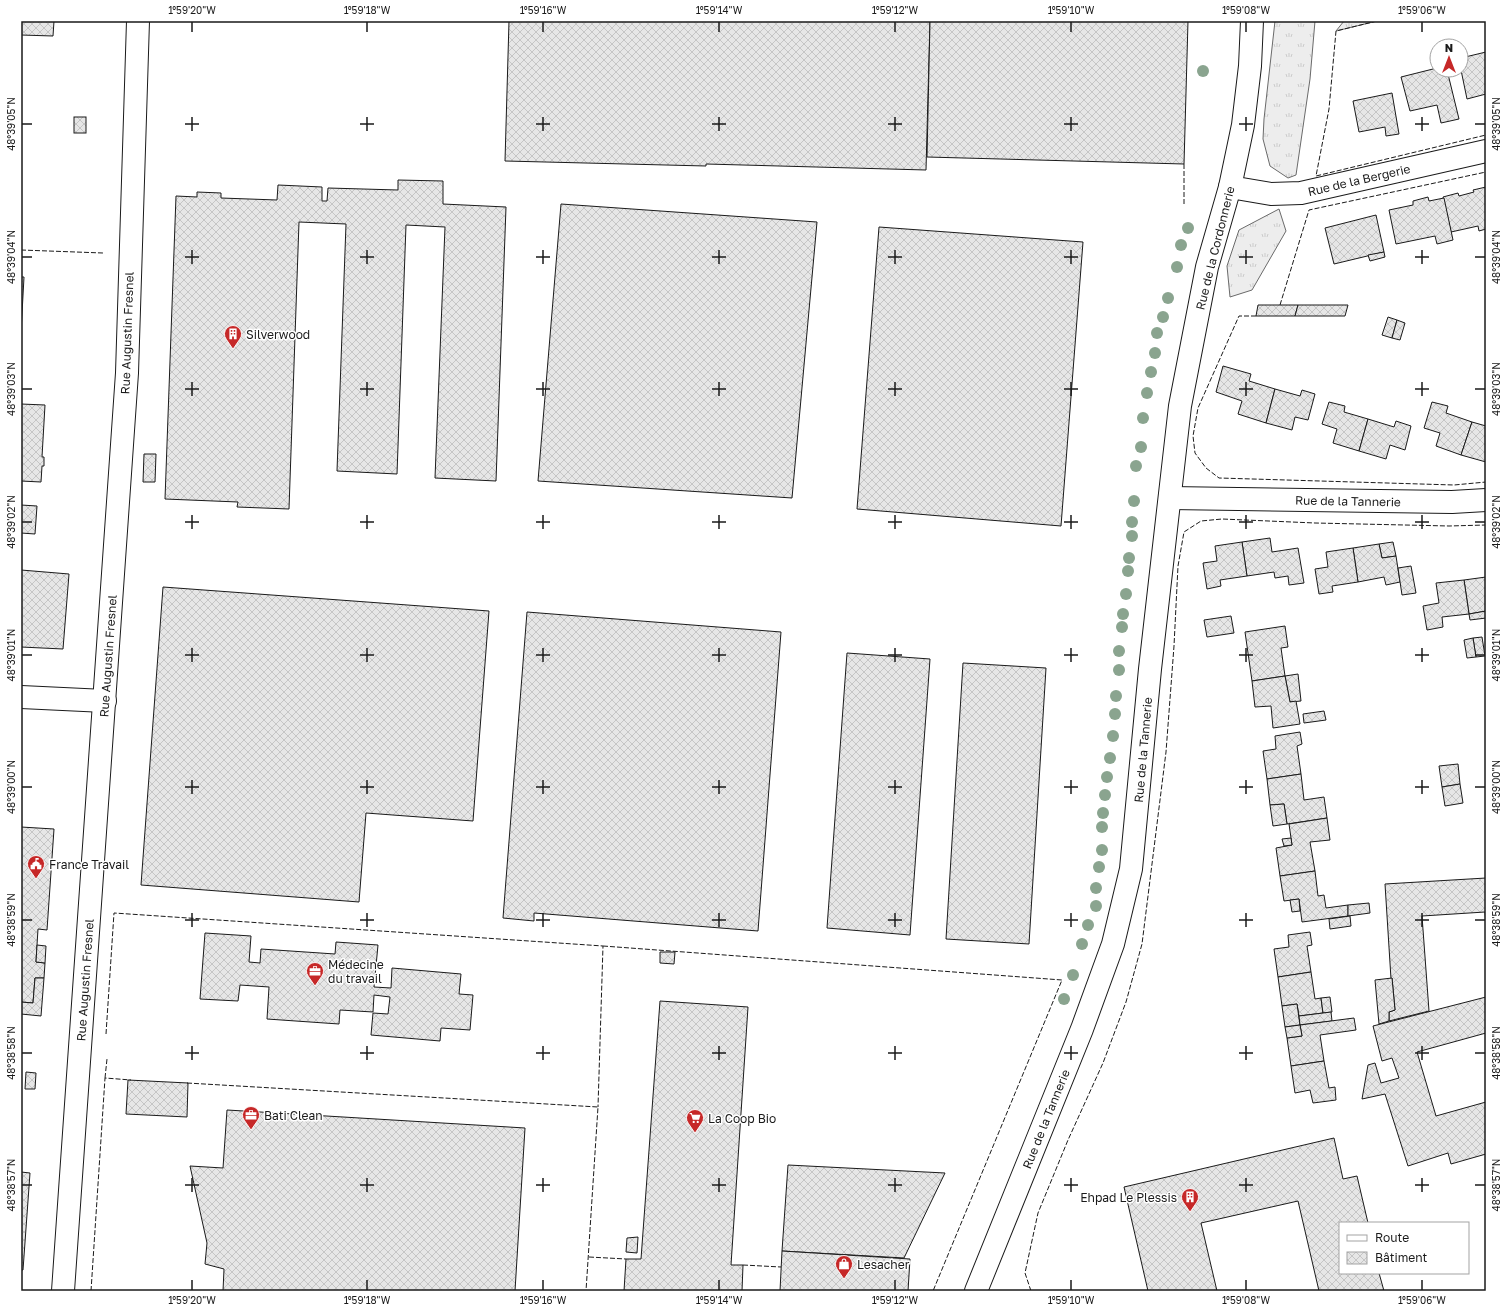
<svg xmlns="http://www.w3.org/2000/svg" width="1507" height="1312" font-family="'Golos Text',sans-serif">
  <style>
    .grass { fill: url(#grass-tufts); stroke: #6a6a6a }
    .building { fill: url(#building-cross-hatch); stroke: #1a1a1a }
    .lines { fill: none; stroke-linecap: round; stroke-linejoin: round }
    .minor-casing { stroke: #1a1a1a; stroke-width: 24 }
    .tertiary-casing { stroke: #1a1a1a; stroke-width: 24 }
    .minor { stroke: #fff; stroke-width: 22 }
    .tertiary { stroke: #fff; stroke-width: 22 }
    .fence { stroke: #1a1a1a; stroke-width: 1; stroke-dasharray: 5 2; stroke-linecap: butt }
    .tree { fill: #8aa48f }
    .ticks { fill: none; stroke: #1a1a1a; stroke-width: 1.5 }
    .labels { text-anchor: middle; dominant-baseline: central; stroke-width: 3; stroke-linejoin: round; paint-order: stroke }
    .street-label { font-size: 12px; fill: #1a1a1a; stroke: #fff }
    .poi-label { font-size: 12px; fill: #1a1a1a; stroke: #fff; text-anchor: start }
    .neatline { fill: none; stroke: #1a1a1a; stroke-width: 1.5 }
    .ticks-label { font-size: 10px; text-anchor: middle; fill: #1a1a1a }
  </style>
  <defs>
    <pattern id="grass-tufts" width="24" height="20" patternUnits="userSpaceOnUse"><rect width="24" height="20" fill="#ededed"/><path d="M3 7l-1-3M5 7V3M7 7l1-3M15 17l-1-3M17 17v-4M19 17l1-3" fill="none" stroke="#cbcbcb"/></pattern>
    <pattern id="building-cross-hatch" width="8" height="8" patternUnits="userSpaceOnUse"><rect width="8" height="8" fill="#e6e6e6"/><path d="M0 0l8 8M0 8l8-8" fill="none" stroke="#c5c5c5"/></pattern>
  </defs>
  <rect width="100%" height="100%" fill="#fff"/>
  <g class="grass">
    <polygon points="1275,21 1315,21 1310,79 1296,175 1288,178 1270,166 1263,139 1264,119"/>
    <polygon points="1344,21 1377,21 1336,31"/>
    <polygon points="1279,209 1286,231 1252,290 1230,297 1227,266 1239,230"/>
  </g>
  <g class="building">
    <polygon points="21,21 54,21 53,36 21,35"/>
    <polygon points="509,21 930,21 926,170 706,164 706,166 505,161"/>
    <polygon points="930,21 1188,21 1184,164 927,157"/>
    <polygon points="1486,52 1486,94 1467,99 1461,70 1461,58"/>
    <polygon points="1437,68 1437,70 1447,70 1459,119 1441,123 1437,105 1410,111 1401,77"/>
    <polygon points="1392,93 1399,134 1386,136 1385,127 1359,132 1353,101"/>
    <rect x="74" y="117" width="12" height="16"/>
    <polygon points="398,180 443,181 443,204 506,207 496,481 435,478 445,227 406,225 397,474 337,471 346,224 299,222 289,509 237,507 238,502 165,499 176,196 197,197 197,192 221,193 221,198 277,200 278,185 322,187 322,201 327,201 328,188 398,190"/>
    <polygon points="1486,187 1486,229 1479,231 1478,226 1451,232 1443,197 1458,193 1459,196 1474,192 1473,190"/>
    <polygon points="1428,197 1429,201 1444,198 1453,240 1437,244 1435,236 1396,244 1389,210 1413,205 1413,201"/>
    <polygon points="561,204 817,222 792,498 538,481"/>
    <polygon points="1376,215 1384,252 1334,264 1325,228"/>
    <polygon points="879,227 1083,242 1061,526 857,509"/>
    <polygon points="1384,252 1385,257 1370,261 1368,255"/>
    <polygon points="21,277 24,277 21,332"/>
    <polygon points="1258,305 1298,305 1295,316 1256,316"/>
    <polygon points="1298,305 1348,305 1345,316 1295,316"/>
    <polygon points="1388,317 1397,320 1392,338 1382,335"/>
    <polygon points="1397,320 1405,323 1400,340 1392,338"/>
    <polygon points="1223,366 1251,374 1249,381 1275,389 1266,423 1238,414 1242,401 1216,392"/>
    <polygon points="1275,389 1300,396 1302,390 1315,394 1308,420 1295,417 1292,430 1266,423"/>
    <polygon points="1329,402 1345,406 1344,412 1368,419 1359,451 1333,443 1337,429 1322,424"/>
    <polygon points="1432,402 1448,406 1446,413 1472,422 1461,455 1436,446 1440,433 1424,428"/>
    <polygon points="21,404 45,405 42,457 44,457 44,466 42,466 41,482 21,481"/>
    <polygon points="1368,419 1394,427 1396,421 1411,426 1405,450 1390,445 1386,459 1359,451"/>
    <polygon points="1472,422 1486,426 1486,462 1461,455"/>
    <polygon points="144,454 156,454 155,482 143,482"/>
    <polygon points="21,505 37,506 35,534 21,533"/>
    <polygon points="1270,538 1272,552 1298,548 1304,583 1289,585 1288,576 1275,578 1274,572 1247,576 1242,542"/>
    <polygon points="1242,542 1247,576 1220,580 1221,586 1207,589 1203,563 1217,561 1215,546"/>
    <polygon points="1393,542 1396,556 1382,558 1379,544"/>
    <polygon points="1379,544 1382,558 1396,556 1400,582 1386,585 1384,577 1358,582 1353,548"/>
    <polygon points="1353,548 1358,582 1332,586 1333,592 1319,594 1315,569 1328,567 1326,552"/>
    <polygon points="1411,566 1416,593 1402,595 1398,568"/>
    <polygon points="21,570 69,574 63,649 21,647"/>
    <polygon points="1486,577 1486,611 1469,614 1464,580"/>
    <polygon points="1464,580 1469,614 1442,617 1443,627 1427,630 1423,606 1439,603 1436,583"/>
    <polygon points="163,587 489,611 473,821 366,813 359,902 141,885"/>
    <polygon points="1486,611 1486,618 1470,620 1469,614"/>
    <polygon points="527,612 781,632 758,931 534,913 534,921 503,918"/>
    <polygon points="1231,616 1234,633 1207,637 1204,620"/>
    <polygon points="1285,626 1288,647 1281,648 1285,676 1252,681 1245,632"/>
    <polygon points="1482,637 1485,656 1476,657 1473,638"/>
    <polygon points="1473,638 1476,657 1467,658 1464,640"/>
    <polygon points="847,653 930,659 910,935 827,928"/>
    <polygon points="963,663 1046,668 1029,944 946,939"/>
    <polygon points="1298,674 1301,701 1290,702 1285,676"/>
    <polygon points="1285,676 1290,702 1296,701 1300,724 1273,728 1271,706 1255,707 1252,681"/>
    <polygon points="1324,711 1326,720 1304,723 1303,714"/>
    <polygon points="1300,732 1302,744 1297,746 1301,774 1267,779 1263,751 1276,749 1275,736"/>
    <polygon points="1458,764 1460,784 1442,787 1439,766"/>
    <polygon points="1301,774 1304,800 1324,797 1327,818 1287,824 1284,804 1270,805 1267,779"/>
    <polygon points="1460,784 1463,803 1445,806 1442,787"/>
    <polygon points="1284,804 1287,824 1273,826 1270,805"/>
    <polygon points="1327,818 1330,840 1310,842 1315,871 1280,876 1276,848 1292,845 1289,824"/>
    <polygon points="21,827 54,829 47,930 38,929 37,945 36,962 45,963 44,978 35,978 33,1003 21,1002"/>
    <polygon points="1291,838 1292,845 1284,846 1282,839"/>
    <polygon points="1315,871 1318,896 1324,895 1326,908 1348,905 1348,916 1302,922 1299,899 1284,901 1280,876"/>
    <polygon points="1486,878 1486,925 1485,912 1422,916 1429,1011 1389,1021 1389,1012 1395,1010 1392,978 1391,979 1385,884"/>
    <polygon points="1299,899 1300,911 1292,912 1290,900"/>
    <polygon points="1369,903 1370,913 1348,916 1348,905"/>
    <polygon points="1350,916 1351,926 1330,929 1329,919"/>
    <polygon points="1310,932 1312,945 1307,946 1311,972 1278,977 1274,949 1289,947 1288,935"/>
    <polygon points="205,933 251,936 249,962 260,963 261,949 335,954 336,942 378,945 374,987 391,988 392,968 461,974 459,994 473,995 470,1030 441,1028 440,1041 371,1035 373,1013 388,1014 390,997 374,995 373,1012 340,1010 339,1024 267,1019 269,987 240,985 238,1001 200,999"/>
    <polygon points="37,945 46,946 45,963 36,962"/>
    <polygon points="660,952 675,952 674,964 660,963"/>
    <polygon points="1311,972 1315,999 1321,998 1323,1013 1299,1016 1297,1004 1282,1006 1278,977"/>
    <polygon points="35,978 44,978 41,1016 21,1014 21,1002 33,1003"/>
    <polygon points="1392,978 1395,1010 1389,1012 1389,1021 1379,1024 1375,980"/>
    <polygon points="1330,997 1332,1012 1323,1013 1321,998"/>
    <polygon points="1486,997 1486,1033 1417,1052 1436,1116 1486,1102 1486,1154 1451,1164 1448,1153 1408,1166 1385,1094 1362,1099 1368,1065 1375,1063 1381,1083 1399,1078 1392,1058 1382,1061 1373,1026"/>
    <polygon points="660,1001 748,1007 731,1265 743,1265 742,1291 624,1291 626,1259 641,1259"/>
    <polygon points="1297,1004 1300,1025 1285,1027 1282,1006"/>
    <polygon points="1331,1012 1332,1021 1300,1025 1299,1016"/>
    <polygon points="1354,1018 1356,1030 1320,1035 1324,1061 1291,1066 1287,1038 1302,1036 1300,1025"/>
    <polygon points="1300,1025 1302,1036 1287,1038 1285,1027"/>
    <polygon points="1324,1061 1329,1088 1335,1087 1336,1100 1313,1103 1310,1090 1295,1093 1291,1066"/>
    <polygon points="26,1072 36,1073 35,1089 25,1089"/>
    <polygon points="128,1080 188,1083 187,1117 126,1114"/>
    <polygon points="227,1110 525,1128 515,1291 223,1291 224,1269 205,1264 207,1243 190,1166 223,1168"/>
    <polygon points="1334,1138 1343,1179 1357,1176 1368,1223 1340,1223 1340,1273 1379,1273 1384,1291 1319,1291 1298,1201 1201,1223 1217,1291 1148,1291 1124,1187"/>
    <polygon points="788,1165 945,1173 904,1258 782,1251"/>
    <polygon points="21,1172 30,1173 23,1270 21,1270"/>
    <polygon points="638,1237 637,1253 626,1252 627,1238"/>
    <polygon points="782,1251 910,1259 908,1291 780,1291"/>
  </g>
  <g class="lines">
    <defs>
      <g id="minor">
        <polyline points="1230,187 1271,194 1301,193 1486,151"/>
        <polyline points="1170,498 1452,502 1486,500"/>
        <polyline points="21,697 105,701"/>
        <polyline points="976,1291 1082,1029 1113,944 1131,869 1150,669 1180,406 1207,267 1230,187 1243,125 1250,66 1252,21"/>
      </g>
      <polyline id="tertiary" points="63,1291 127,373 138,21"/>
    </defs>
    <use href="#minor" class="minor-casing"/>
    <use href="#tertiary" class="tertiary-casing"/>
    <use href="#minor" class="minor"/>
    <use href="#tertiary" class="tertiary"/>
    <g class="fence">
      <polyline points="1377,21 1336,31 1329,109 1316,176 1486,135"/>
      <polyline points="1184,164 1184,206"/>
      <polyline points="21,250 103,253"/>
      <polyline points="1280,305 1309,210 1486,172"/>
      <polyline points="1256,316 1239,316 1198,408 1193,436 1195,453 1206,468 1219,478 1454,485 1486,482"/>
      <polyline points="603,946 1062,980 933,1291"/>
      <polyline points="106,1034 114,913 603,946 598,1107"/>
      <polyline points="105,1078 107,1059"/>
      <polyline points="187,1083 598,1107 586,1291"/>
      <polyline points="589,1257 626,1259"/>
      <polyline points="743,1265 781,1267"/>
      <polyline points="91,1291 105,1078 131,1080"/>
      <polyline points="1031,1291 1025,1273 1038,1213 1068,1140 1103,1063 1126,1002 1142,944 1166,752 1174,646 1178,566 1184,532 1201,521 1222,519 1315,523 1449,526 1486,525"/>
    </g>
  </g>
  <g class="tree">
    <circle cx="1203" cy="71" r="6"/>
    <circle cx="1188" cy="228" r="6"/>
    <circle cx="1181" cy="245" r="6"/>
    <circle cx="1177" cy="267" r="6"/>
    <circle cx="1168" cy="298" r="6"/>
    <circle cx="1163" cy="317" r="6"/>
    <circle cx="1157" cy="333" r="6"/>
    <circle cx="1155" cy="353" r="6"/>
    <circle cx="1151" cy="372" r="6"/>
    <circle cx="1147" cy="393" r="6"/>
    <circle cx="1143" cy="418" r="6"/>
    <circle cx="1141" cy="447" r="6"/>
    <circle cx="1136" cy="466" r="6"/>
    <circle cx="1134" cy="501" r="6"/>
    <circle cx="1132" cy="522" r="6"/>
    <circle cx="1132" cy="536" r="6"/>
    <circle cx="1129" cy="558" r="6"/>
    <circle cx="1128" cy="571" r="6"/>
    <circle cx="1126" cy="594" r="6"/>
    <circle cx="1123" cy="614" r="6"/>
    <circle cx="1122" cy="627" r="6"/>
    <circle cx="1119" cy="651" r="6"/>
    <circle cx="1119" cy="670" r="6"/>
    <circle cx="1116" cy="696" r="6"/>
    <circle cx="1115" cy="714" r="6"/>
    <circle cx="1113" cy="736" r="6"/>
    <circle cx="1110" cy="758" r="6"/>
    <circle cx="1107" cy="777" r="6"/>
    <circle cx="1105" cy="795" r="6"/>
    <circle cx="1103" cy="813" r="6"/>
    <circle cx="1102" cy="827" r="6"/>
    <circle cx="1102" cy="850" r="6"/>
    <circle cx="1099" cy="867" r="6"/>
    <circle cx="1096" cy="888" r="6"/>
    <circle cx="1096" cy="906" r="6"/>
    <circle cx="1088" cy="925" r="6"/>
    <circle cx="1082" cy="944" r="6"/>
    <circle cx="1073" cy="975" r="6"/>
    <circle cx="1064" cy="999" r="6"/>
  </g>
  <path class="ticks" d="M192 22V32M367 22V32M543 22V32M719 22V32M895 22V32M1071 22V32M1246 22V32M1422 22V32M192 117V131M367 117V131M543 117V131M719 117V131M895 117V131M1071 117V131M1246 117V131M1422 117V131M22 124H32M185 124H199M360 124H374M536 124H550M712 124H726M888 124H902M1064 124H1078M1239 124H1253M1415 124H1429M1475 124H1485M192 250V264M367 250V264M543 250V264M719 250V264M895 250V264M1071 250V264M1246 250V264M1422 250V264M22 257H32M185 257H199M360 257H374M536 257H550M712 257H726M888 257H902M1064 257H1078M1239 257H1253M1415 257H1429M1475 257H1485M192 382V396M367 382V396M543 382V396M719 382V396M895 382V396M1071 382V396M1246 382V396M1422 382V396M22 389H32M185 389H199M360 389H374M536 389H550M712 389H726M888 389H902M1064 389H1078M1239 389H1253M1415 389H1429M1475 389H1485M192 515V529M367 515V529M543 515V529M719 515V529M895 515V529M1071 515V529M1246 515V529M1422 515V529M22 522H32M185 522H199M360 522H374M536 522H550M712 522H726M888 522H902M1064 522H1078M1239 522H1253M1415 522H1429M1475 522H1485M192 648V662M367 648V662M543 648V662M719 648V662M895 648V662M1071 648V662M1246 648V662M1422 648V662M22 655H32M185 655H199M360 655H374M536 655H550M712 655H726M888 655H902M1064 655H1078M1239 655H1253M1415 655H1429M1475 655H1485M192 780V794M367 780V794M543 780V794M719 780V794M895 780V794M1071 780V794M1246 780V794M1422 780V794M22 787H32M185 787H199M360 787H374M536 787H550M712 787H726M888 787H902M1064 787H1078M1239 787H1253M1415 787H1429M1475 787H1485M192 913V927M367 913V927M543 913V927M719 913V927M895 913V927M1071 913V927M1246 913V927M1422 913V927M22 920H32M185 920H199M360 920H374M536 920H550M712 920H726M888 920H902M1064 920H1078M1239 920H1253M1415 920H1429M1475 920H1485M192 1046V1060M367 1046V1060M543 1046V1060M719 1046V1060M895 1046V1060M1071 1046V1060M1246 1046V1060M1422 1046V1060M22 1053H32M185 1053H199M360 1053H374M536 1053H550M712 1053H726M888 1053H902M1064 1053H1078M1239 1053H1253M1415 1053H1429M1475 1053H1485M192 1178V1192M367 1178V1192M543 1178V1192M719 1178V1192M895 1178V1192M1071 1178V1192M1246 1178V1192M1422 1178V1192M22 1185H32M185 1185H199M360 1185H374M536 1185H550M712 1185H726M888 1185H902M1064 1185H1078M1239 1185H1253M1415 1185H1429M1475 1185H1485M192 1280V1290M367 1280V1290M543 1280V1290M719 1280V1290M895 1280V1290M1071 1280V1290M1246 1280V1290M1422 1280V1290"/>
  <defs>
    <symbol id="building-pin" viewBox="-11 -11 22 30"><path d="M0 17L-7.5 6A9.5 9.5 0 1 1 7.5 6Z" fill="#c62828" stroke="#fff"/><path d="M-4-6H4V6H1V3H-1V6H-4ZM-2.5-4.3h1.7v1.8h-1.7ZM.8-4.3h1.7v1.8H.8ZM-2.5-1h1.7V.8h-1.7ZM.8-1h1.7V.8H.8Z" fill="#fff"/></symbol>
    <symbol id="civic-pin" viewBox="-11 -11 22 30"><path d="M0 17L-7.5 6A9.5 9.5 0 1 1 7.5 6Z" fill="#c62828" stroke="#fff"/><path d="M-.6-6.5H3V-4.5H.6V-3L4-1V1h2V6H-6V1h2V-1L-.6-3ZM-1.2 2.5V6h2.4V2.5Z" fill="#fff"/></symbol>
    <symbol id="office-pin" viewBox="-11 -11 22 30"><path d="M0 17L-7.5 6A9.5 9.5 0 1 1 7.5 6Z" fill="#c62828" stroke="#fff"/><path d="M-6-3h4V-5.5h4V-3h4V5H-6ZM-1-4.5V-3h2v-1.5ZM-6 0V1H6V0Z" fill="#fff"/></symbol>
    <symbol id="supermarket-pin" viewBox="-11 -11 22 30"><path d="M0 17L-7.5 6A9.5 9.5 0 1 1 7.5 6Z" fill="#c62828" stroke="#fff"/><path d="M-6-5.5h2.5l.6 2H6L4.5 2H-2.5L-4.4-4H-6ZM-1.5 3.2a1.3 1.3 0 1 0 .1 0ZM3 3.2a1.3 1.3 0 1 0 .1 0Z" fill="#fff"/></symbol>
    <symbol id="shop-pin" viewBox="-11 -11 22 30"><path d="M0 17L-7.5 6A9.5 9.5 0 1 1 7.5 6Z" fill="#c62828" stroke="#fff"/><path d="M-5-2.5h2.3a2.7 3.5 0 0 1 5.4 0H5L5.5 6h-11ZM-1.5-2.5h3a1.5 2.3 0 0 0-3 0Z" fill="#fff"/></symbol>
  </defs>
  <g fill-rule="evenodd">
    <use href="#building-pin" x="223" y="324" width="20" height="27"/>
    <use href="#civic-pin" x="26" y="854" width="20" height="27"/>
    <use href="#office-pin" x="305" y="961" width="20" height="27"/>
    <use href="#office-pin" x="241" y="1105" width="20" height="27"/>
    <use href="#supermarket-pin" x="685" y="1108" width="20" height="27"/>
    <use href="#building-pin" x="1180" y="1187" width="20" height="27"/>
    <use href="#shop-pin" x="834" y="1254" width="20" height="27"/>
  </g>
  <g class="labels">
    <g class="street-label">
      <text transform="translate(1359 180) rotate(-13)">Rue de la Bergerie</text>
      <text transform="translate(1215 248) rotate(-76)">Rue de la Cordonnerie</text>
      <text transform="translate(127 333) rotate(-88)">Rue Augustin Fresnel</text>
      <text transform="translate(1348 501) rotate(1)">Rue de la Tannerie</text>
      <text transform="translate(108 656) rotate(-86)">Rue Augustin Fresnel</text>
      <text transform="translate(1143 750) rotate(-85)">Rue de la Tannerie</text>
      <text transform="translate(85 980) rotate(-86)">Rue Augustin Fresnel</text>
      <text transform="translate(1046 1119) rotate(-68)">Rue de la Tannerie</text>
    </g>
    <g class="poi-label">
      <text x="246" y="334">Silverwood</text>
      <text x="49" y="864">France Travail</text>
      <text x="328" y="964">Médecine<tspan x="328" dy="14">du travail</tspan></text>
      <text x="264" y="1115">Bati Clean</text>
      <text x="708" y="1118">La Coop Bio</text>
      <text x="1177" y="1197" text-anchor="end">Ehpad Le Plessis</text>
      <text x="857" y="1264">Lesacher</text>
    </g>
  </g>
  <rect width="1507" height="1312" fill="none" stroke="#ffffff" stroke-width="44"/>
  <rect x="1339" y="1222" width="130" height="52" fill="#ffffff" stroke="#a3a3a3"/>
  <rect x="1347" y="1235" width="20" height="6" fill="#ffffff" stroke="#a3a3a3"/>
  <text x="1375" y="1242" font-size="12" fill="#1a1a1a">Route</text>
  <rect x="1347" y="1252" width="20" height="12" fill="url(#building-cross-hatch)" stroke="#a3a3a3"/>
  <text x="1375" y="1262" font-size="12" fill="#1a1a1a">Bâtiment</text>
  <g transform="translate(1449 58)"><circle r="19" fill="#ffffff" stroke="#a3a3a3"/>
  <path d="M0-3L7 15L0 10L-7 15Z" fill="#c62828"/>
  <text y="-6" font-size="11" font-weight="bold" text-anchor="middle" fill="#1a1a1a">N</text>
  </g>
  <rect x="22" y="22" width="1463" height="1268" class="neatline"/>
  <g class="ticks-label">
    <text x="192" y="14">1°59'20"W</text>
    <text x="367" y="14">1°59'18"W</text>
    <text x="543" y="14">1°59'16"W</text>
    <text x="719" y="14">1°59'14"W</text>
    <text x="895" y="14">1°59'12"W</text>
    <text x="1071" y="14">1°59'10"W</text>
    <text x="1246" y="14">1°59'08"W</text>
    <text x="1422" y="14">1°59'06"W</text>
    <text transform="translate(11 124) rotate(-90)" y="4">48°39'05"N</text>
    <text transform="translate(1496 124) rotate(-90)" y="4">48°39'05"N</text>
    <text transform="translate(11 257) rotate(-90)" y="4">48°39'04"N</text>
    <text transform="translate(1496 257) rotate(-90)" y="4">48°39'04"N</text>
    <text transform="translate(11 389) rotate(-90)" y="4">48°39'03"N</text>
    <text transform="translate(1496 389) rotate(-90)" y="4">48°39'03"N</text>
    <text transform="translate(11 522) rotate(-90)" y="4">48°39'02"N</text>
    <text transform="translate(1496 522) rotate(-90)" y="4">48°39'02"N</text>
    <text transform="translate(11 655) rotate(-90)" y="4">48°39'01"N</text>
    <text transform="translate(1496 655) rotate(-90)" y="4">48°39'01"N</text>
    <text transform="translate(11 787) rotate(-90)" y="4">48°39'00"N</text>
    <text transform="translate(1496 787) rotate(-90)" y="4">48°39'00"N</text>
    <text transform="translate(11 920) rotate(-90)" y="4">48°38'59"N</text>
    <text transform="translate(1496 920) rotate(-90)" y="4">48°38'59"N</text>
    <text transform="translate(11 1053) rotate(-90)" y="4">48°38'58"N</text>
    <text transform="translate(1496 1053) rotate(-90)" y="4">48°38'58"N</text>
    <text transform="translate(11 1185) rotate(-90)" y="4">48°38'57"N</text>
    <text transform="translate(1496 1185) rotate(-90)" y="4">48°38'57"N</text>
    <text x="192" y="1304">1°59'20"W</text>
    <text x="367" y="1304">1°59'18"W</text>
    <text x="543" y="1304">1°59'16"W</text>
    <text x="719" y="1304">1°59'14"W</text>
    <text x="895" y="1304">1°59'12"W</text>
    <text x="1071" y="1304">1°59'10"W</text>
    <text x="1246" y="1304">1°59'08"W</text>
    <text x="1422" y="1304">1°59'06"W</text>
  </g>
</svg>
